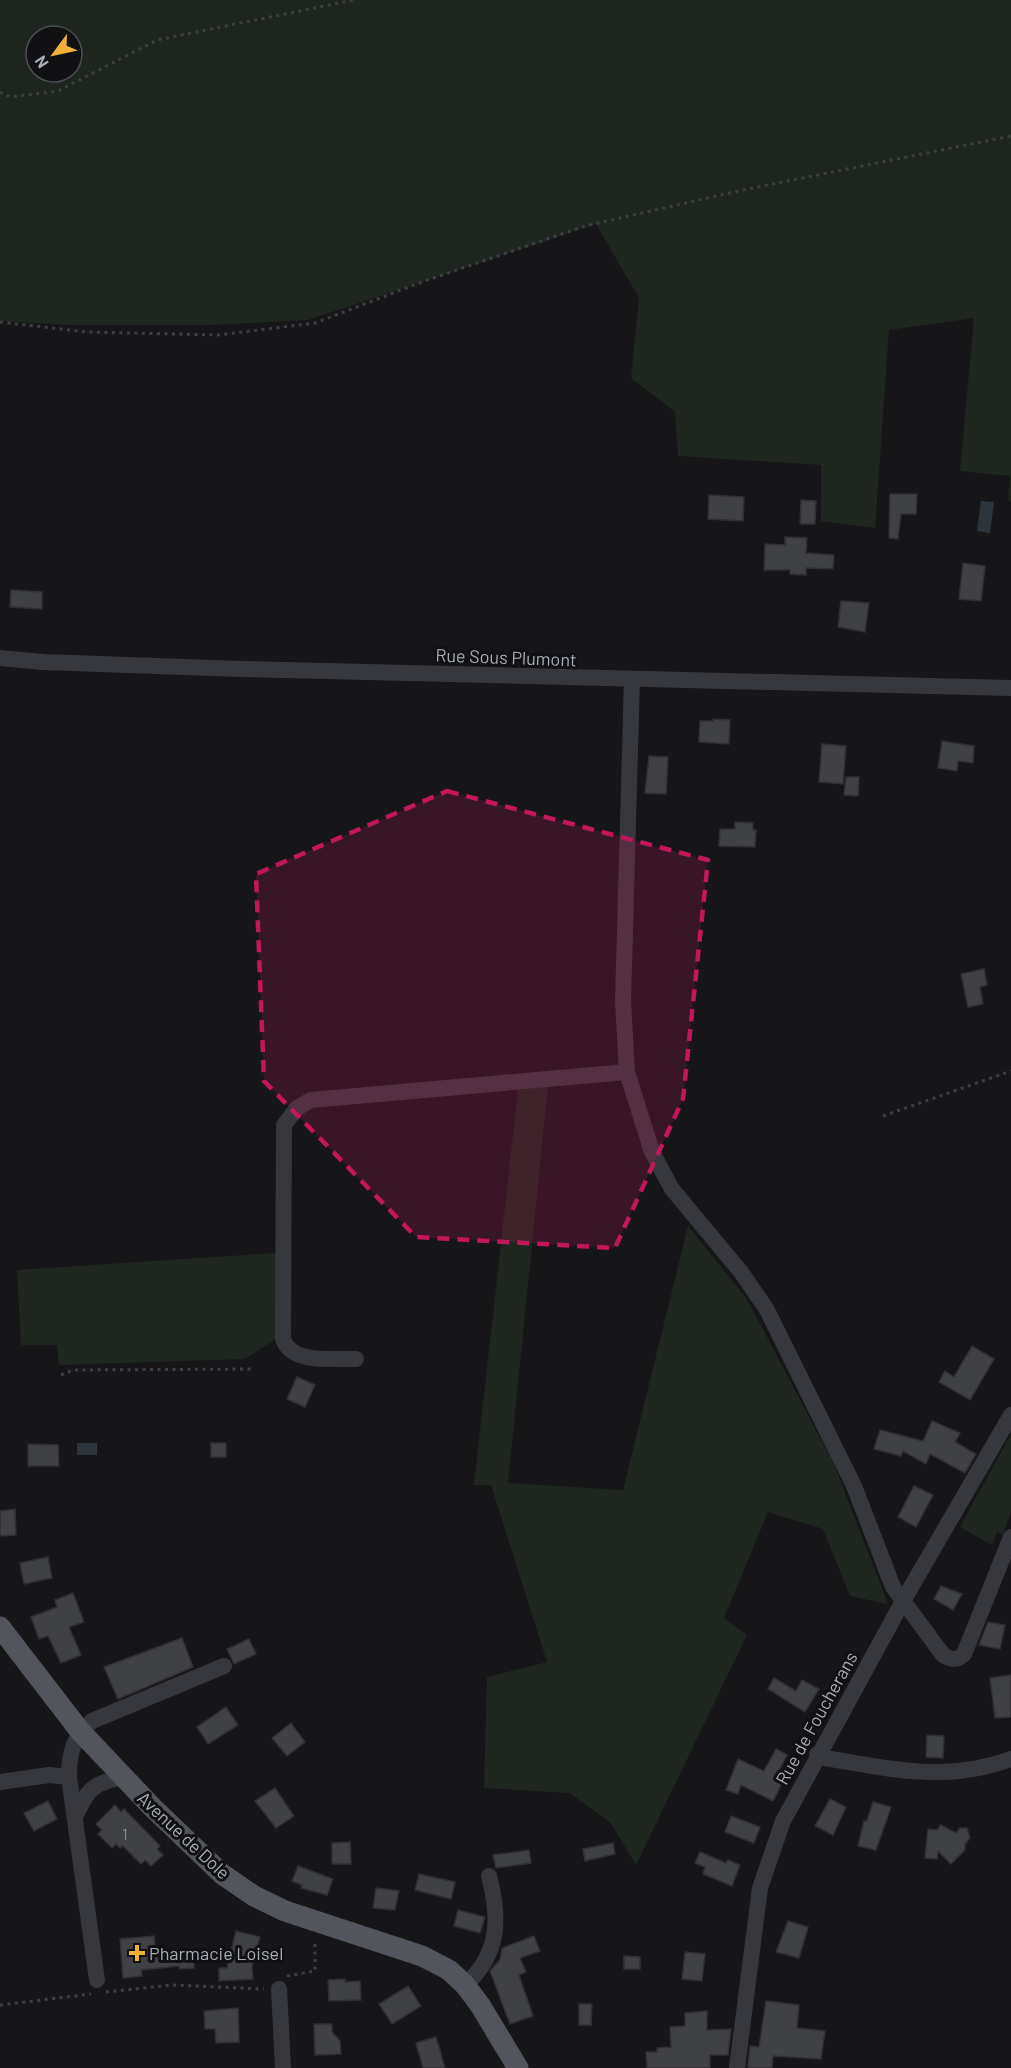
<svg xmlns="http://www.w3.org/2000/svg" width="1011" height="2068" font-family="Barlow,sans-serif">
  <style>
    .green { fill: #1e261f; fill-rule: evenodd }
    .water { fill: #2c353c }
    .building { fill: #404145; stroke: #303034; stroke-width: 1.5 }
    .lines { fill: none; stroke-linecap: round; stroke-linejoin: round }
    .path { stroke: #3d3f44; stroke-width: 3; stroke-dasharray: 3 4.5; stroke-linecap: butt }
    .minor { stroke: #37383d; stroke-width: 16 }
    .major { stroke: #53555c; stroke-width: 21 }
    .marked { fill: #c2185b; fill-opacity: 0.2; stroke: #c2185b; stroke-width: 4.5; stroke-dasharray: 12 8; stroke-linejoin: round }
    .poi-dot { fill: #f2b134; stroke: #111113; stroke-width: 2 }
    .labels { text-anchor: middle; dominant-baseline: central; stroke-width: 6; stroke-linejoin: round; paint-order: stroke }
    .number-label { font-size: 15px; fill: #8e929b }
    .street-label { font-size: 18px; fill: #a8adb8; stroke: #111113 }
    .poi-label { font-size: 18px; fill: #a8adb8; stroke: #111113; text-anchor: start }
  </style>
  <rect width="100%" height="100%" fill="#161618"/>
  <g class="green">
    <path d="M0 0H1011V502L1008 501 1010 476 960 471 974 318 889 330 875 528 821 521V465L678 456 675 412 631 378 639 298 596 224 308 320 209 325H69L0 321ZM36 36H72V72H36Z"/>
    <polygon points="548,1086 508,1483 623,1490 688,1226 747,1299 834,1464 888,1604 850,1596 823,1529 768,1512 724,1618 747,1635 636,1865 610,1822 569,1793 484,1788 487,1677 547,1662 491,1485 474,1485 518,1090"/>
    <polygon points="277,1253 275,1339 245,1359 59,1365 57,1345 21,1345 17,1270"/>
    <polygon points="1011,1434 1011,1511 1003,1535 997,1532 992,1545 960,1527"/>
  </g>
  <g class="water">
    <polygon points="981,501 994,502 990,533 977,531"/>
    <rect x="77" y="1443" width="20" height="12"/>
  </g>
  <g class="building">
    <polygon points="890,494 917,494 916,514 901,514 898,539 889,538"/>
    <polygon points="709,495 744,497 743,521 708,519"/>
    <polygon points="801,500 816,501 815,524 800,524"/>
    <polygon points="785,537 807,538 806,553 834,555 833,569 806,568 806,575 790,574 790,570 764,570 765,544 785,545"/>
    <polygon points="963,563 985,566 981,601 959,599"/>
    <polygon points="11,590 42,592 42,609 10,607"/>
    <polygon points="841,601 869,603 865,632 838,627"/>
    <polygon points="713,719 730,720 729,744 699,742 700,721 713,721"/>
    <polygon points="942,741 974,746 973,763 958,761 957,771 938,768"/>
    <polygon points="822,744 846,746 843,784 819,782"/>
    <polygon points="649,756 668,757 666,794 645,793"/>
    <polygon points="846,777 859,777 858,796 844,795"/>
    <polygon points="735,822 753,823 753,830 756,830 755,847 719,846 720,829 735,829"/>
    <polygon points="984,969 987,985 980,987 983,1004 968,1007 961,974"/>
    <polygon points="972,1346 994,1359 970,1400 939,1382 945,1371 954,1377"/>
    <polygon points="297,1377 315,1385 305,1407 287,1399"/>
    <polygon points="932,1421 960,1433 955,1442 976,1454 965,1473 930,1454 926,1464 903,1451 901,1456 874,1449 880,1430 923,1441"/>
    <rect x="211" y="1443" width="15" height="14"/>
    <polygon points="28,1444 58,1445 59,1466 28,1466"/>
    <polygon points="914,1486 933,1495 916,1527 898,1517"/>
    <polygon points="15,1509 16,1535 0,1536 0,1511"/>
    <polygon points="48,1557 52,1578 24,1584 20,1563"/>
    <polygon points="941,1586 962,1594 953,1610 934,1599"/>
    <polygon points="73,1593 84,1622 69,1627 81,1655 61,1663 48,1636 39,1639 31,1617 57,1607 55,1600"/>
    <polygon points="988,1622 1005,1625 1000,1649 979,1645"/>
    <polygon points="182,1638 193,1667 118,1699 104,1667"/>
    <polygon points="249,1639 256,1654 234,1664 227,1649"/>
    <polygon points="1011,1675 1011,1717 995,1718 990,1678"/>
    <polygon points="774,1678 796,1691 802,1680 819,1689 805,1712 768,1689"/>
    <polygon points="226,1707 238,1725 208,1744 197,1727"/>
    <polygon points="291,1723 305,1742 287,1756 272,1738"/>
    <polygon points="927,1735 944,1736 943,1758 926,1757"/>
    <polygon points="776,1749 787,1755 778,1772 786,1776 773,1801 741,1785 738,1794 726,1790 738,1759 764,1771"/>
    <polygon points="275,1788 294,1816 276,1828 255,1801"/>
    <polygon points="830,1799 846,1807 833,1835 815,1826"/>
    <polygon points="48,1801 57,1819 34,1831 24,1813"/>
    <polygon points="873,1802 891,1807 876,1850 858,1846 864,1821 867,1821"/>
    <polygon points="115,1805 121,1812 124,1809 160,1846 157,1849 163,1855 151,1866 145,1860 141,1864 123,1846 120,1848 116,1844 112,1848 98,1834 102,1830 96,1824"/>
    <polygon points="731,1816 760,1827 754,1843 725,1832"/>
    <polygon points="941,1825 956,1833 960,1828 967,1828 970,1838 965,1844 965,1850 951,1864 938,1851 937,1859 925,1858 928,1829 937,1830"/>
    <polygon points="350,1842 351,1864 332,1864 332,1843"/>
    <polygon points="613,1843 615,1854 585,1861 583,1849"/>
    <polygon points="529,1850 531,1863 496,1868 493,1855"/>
    <polygon points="700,1852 726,1863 728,1860 740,1865 732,1886 703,1874 705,1867 695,1863"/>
    <polygon points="298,1866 333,1879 327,1895 301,1888 302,1885 292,1881"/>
    <polygon points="419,1874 455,1882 451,1899 415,1890"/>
    <polygon points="376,1888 399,1891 395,1910 373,1908"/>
    <polygon points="458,1910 485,1917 480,1933 454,1926"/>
    <polygon points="788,1921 808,1927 799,1958 776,1952"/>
    <polygon points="236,1931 260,1937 252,1967 253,1979 219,1981 219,1968 227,1968"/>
    <polygon points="154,1936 156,1957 194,1956 194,1968 179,1969 179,1966 141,1970 142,1976 123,1978 120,1939"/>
    <polygon points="534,1936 540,1951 520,1958 526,1972 519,1975 533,2016 510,2024 490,1971 500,1960 502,1948"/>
    <polygon points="685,1952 705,1954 702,1981 682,1979"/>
    <polygon points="624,1956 640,1957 640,1969 624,1969"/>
    <polygon points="345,1979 345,1982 360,1981 361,2000 329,2001 328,1980"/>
    <polygon points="408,1986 421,2006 392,2024 379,2004"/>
    <polygon points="766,2001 799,2005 797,2028 825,2031 821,2059 773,2056 772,2068 748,2068 750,2046 759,2047"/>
    <polygon points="579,2004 592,2004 591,2025 579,2025"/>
    <polygon points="238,2008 239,2042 216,2043 215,2029 205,2029 204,2011"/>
    <polygon points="707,2011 707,2030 731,2029 728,2055 710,2055 710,2068 647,2068 646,2052 657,2052 657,2048 671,2047 670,2027 685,2026 685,2013"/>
    <polygon points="314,2024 332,2024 332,2032 340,2041 341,2054 315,2055"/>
    <polygon points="436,2037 445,2068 423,2068 416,2043"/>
  </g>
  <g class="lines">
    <g class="path">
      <polyline points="0,92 11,97 58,91 157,40 354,0"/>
      <polyline points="0,322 87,332 218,335 315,323 422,282 585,226 743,190 1011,136"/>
      <polyline points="883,1116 1011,1071"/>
      <polyline points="61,1375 73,1370 251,1369"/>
      <polyline points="287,1976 315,1971 315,1940"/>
      <polyline points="106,1992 172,1985 264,1989"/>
      <polyline points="0,2005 91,1994"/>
    </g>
    <g class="minor">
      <polyline points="0,658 43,662 242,669 1011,688"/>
      <path d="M632 679 623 1001 627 1072 652 1152 672 1189 741 1272 767 1310 854 1486 893 1587 943 1655C951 1660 957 1661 964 1654L1011 1537"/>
      <path d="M356 1359C333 1358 292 1365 283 1339L284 1125 297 1108 311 1100 627 1072"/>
      <path d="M817 1754 825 1758C891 1769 946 1783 1011 1759"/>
      <polyline points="0,1782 49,1775 69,1777"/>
      <path d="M75 1817C88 1789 92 1783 124 1777"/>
      <path d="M97 1980 69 1777C69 1753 73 1737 92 1721L224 1666"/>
      <path d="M465 1985C500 1954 500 1918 489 1876"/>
      <polyline points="279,1989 283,2068"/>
      <polyline points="737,2068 760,1888 783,1821 903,1601 1011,1415"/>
    </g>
    <polyline class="major" points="0,1627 80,1731 152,1807 222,1874 254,1896 285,1911 422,1956 449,1970 465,1985 480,2005 518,2068"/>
  </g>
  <path class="marked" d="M447 791 708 860 683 1099 615 1248 416 1237 264 1081 256 874Z"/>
  <path class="poi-dot" d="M134 1944h6v6h6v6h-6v6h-6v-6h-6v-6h6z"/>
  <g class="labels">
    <g class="number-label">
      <text x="125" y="1834">1</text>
    </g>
    <g class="street-label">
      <text transform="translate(506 657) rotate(2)">Rue Sous Plumont</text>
      <text transform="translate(816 1718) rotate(-61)">Rue de Foucherans</text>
      <text transform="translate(184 1835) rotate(43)">Avenue de Dole</text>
    </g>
    <g class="poi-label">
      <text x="149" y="1953">Pharmacie Loisel</text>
    </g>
  </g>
  <g transform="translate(54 54) rotate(237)"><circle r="28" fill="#111113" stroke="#4d4f55" stroke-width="1.5"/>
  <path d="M0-4.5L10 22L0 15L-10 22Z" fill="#f2b134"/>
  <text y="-9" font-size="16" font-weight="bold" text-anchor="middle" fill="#a8adb8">N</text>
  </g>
</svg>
